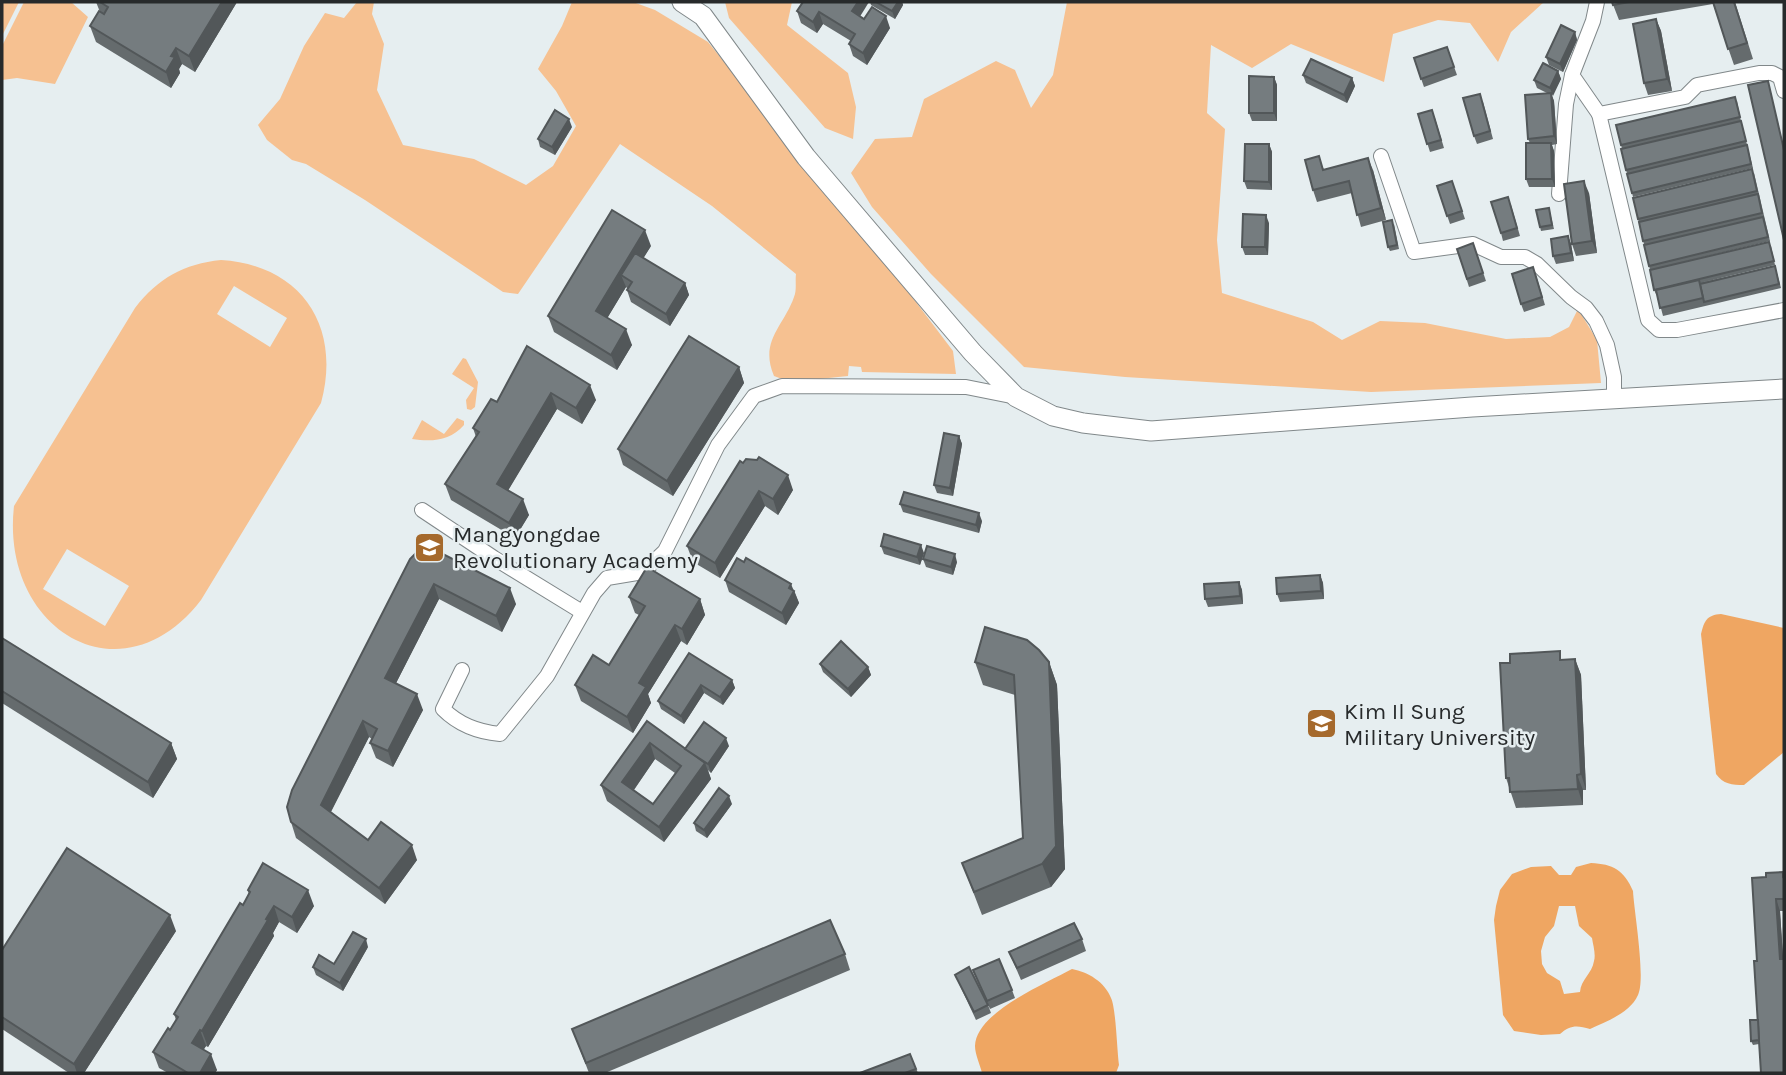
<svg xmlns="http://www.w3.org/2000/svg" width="1786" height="1075" font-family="Karla,sans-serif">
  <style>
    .green { fill: #f6c191; fill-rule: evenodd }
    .water { fill: #efa662; fill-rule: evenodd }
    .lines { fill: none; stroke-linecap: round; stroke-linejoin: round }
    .street-casing { stroke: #81888a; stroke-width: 16 }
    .secondary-casing { stroke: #81888a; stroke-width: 21 }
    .street { stroke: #fff; stroke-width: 14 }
    .secondary { stroke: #fff; stroke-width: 19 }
    .wall { fill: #656b6d; fill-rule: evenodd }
    .shaded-wall { fill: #525759 }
    .building { fill: #757c7f; stroke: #525759; stroke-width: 2; fill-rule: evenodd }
    .labels { text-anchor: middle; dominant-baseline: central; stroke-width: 5; stroke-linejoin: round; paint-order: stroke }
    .poi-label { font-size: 23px; fill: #272a2b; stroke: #e6eef0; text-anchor: start }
  </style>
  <rect width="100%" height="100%" fill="#e6eef0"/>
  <g class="green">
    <polygon points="2,2 19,2 2,36"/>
    <polygon points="24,2 71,2 88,17 55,84 17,78 2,80 2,46"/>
    <path d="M357 2H374L372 14 384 44 377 90 403 145 474 159 526 185 553 166 576 126 556 91 538 69 562 26 572 2H633L655 10 708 42 872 244 953 351 956 374 862 372 861 367 849 366 848 376 790 382 774 376C759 341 784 326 794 297 797 290 795 281 796 274L712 206 620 144 518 294 503 292 365 200 306 164 292 160 267 140 258 125 280 99 304 46 325 13 344 18Z"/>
    <polygon points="725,2 792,2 787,25 848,73 856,107 853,139 825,128 729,18"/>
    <polygon points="1067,2 1544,2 1511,32 1498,62 1470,23 1438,20 1393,34 1384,82 1291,44 1252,68 1211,45 1207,113 1225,129 1217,240 1222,293 1313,322 1342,340 1380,321 1425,323 1506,339 1550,337 1569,327 1578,309 1597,340 1601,383 1371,392 1125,377 1024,367 931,274 872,207 851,173 875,139 912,137 924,99 996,61 1015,70 1031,108 1053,75"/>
    <path d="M221 260C301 265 342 326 321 403L201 600C122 703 0 630 14 506L135 308C158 278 184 264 221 260ZM234 286 287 318 270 347 217 314ZM67 549 129 586 105 626 43 589Z"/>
    <polygon points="463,358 466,359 478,382 475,407 471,410 467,409 466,400 474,388 452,374"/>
    <path d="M457 418 464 421V425C450 441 432 442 412 439L422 420 444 434Z"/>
  </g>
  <g class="water">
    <path d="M1721 614 1784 628V752L1744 785C1732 785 1723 784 1716 774L1701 634C1704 621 1707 615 1721 614Z"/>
    <path d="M1591 863C1613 864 1624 870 1633 891 1634 911 1646 979 1638 995 1630 1013 1607 1021 1590 1029 1577 1025 1570 1025 1560 1034L1541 1035 1514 1031 1503 1015 1494 920 1496 906 1500 890 1512 874 1531 867 1551 866 1559 875H1571L1576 867ZM1559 906H1575L1579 926 1592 938C1593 945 1596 954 1594 961 1592 974 1581 979 1580 992L1564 994 1560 981 1547 973 1542 964 1541 951 1545 937 1554 926Z"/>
    <path d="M1072 969C1088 972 1105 982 1111 998 1116 1008 1117 1051 1119 1065L1116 1073H982C980 1065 975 1054 975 1046 976 1012 1045 984 1072 969Z"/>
  </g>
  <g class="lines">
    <defs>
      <g id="street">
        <polyline points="1597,2 1593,21 1572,75 1599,114 1685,97 1697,85 1759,73 1772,73 1780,77 1784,91"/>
        <polyline points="1599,114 1648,320 1659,330 1677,330 1784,310"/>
        <polyline points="1381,156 1414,252 1473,244 1501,257 1525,257 1537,264 1571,297 1586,308 1596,321 1607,345 1614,377 1614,399"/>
        <polyline points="1559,194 1566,104 1572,75"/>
        <polyline points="422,510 494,558 582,612"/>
        <path d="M462 670 443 709C459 725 478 732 500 734L547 676 594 593 607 578 643 572 665 551 718 445 754 396 782 386 966 387 1016 397"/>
      </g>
      <polyline id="secondary" points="682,2 703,16 806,157 973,353 1016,397 1053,416 1083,423 1151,431 1472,407 1784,389"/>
    </defs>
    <use href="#street" class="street-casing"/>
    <use href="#secondary" class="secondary-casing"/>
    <use href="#street" class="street"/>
    <use href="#secondary" class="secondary"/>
  </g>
  <g class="wall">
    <polygon points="96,2 237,2 195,72 182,64 179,69 180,73 171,88 96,42 90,26 100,12"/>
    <polygon points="870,2 902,2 903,5 895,19 871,5"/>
    <polygon points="1612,2 1735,2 1753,59 1734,65 1713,4 1619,20"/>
    <polygon points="838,3 864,19 890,28 867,65 853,56 849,44 851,41 823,24 817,33 801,23 797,11"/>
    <polygon points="1656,19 1661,31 1672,91 1648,95 1644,83"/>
    <polygon points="1575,32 1577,40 1563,72 1549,65 1546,57"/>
    <polygon points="1447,47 1457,75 1424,87 1414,58"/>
    <polygon points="1558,71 1561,79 1552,96 1554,101 1557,144 1552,145 1554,151 1555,187 1529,187 1526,179 1530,143 1528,139 1547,93 1537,88 1534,80"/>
    <polygon points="1303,75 1352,78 1355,86 1347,103 1306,83"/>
    <polygon points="1274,77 1277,85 1277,121 1252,121 1249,113"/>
    <polygon points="1737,101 1741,121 1622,149 1621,145"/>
    <polygon points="1483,102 1493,139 1477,144 1474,136"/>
    <polygon points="1418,114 1435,118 1444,148 1430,152"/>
    <polygon points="1742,125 1753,168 1633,197 1626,170"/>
    <polygon points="572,127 555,155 540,147 538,139"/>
    <polygon points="1269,144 1272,152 1272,190 1247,189 1244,181"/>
    <polygon points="1324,169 1373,170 1386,220 1361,227 1352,193 1317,202 1313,190"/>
    <polygon points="1754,173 1770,241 1650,270 1633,198"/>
    <polygon points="1452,181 1465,219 1450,224 1437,186"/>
    <polygon points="1589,193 1597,253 1576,256 1572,244"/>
    <polygon points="1511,205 1520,236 1503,241 1501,233"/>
    <polygon points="1549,208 1554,229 1541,231 1540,227"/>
    <polygon points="1269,223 1268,255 1245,255 1242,247"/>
    <polygon points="1394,224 1399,249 1390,251 1388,247"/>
    <polygon points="1568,236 1571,244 1574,261 1556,264 1553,256"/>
    <polygon points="1473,243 1486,281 1469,287 1457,249"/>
    <polygon points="651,246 643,258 685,283 689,295 670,326 631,302 627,290 628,289 626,287 607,318 632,345 617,370 554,332 548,316"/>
    <polygon points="1771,246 1775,265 1700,283 1775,266 1781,288 1663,316 1657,293 1656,294 1654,290"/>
    <polygon points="1536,275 1545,305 1524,312 1521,304"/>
    <polygon points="527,346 596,400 582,424 557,409 508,490 529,515 515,538 451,500 445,484 476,437 473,428 497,402"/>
    <polygon points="739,367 744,383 673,496 623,465 618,449"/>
    <polygon points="959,436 962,444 953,496 937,493 934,485"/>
    <polygon points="740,461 793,490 778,515 765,506 720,578 693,562 687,546"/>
    <polygon points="900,504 982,521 979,533 903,512"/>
    <polygon points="881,546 924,553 920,565 884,554"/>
    <polygon points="418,551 516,604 502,632 439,599 396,683 423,710 393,767 376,758 370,743 372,739 369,737 331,812 368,840 417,860 385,904 296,838 291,822"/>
    <polygon points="923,559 957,562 953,575 926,567"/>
    <polygon points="1320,575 1323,583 1324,599 1280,602 1277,594"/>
    <polygon points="725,580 794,590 799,603 786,625 729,592"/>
    <polygon points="1239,582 1242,590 1243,604 1208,607 1205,599"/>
    <polygon points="629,597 700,599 705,615 687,645 681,641 648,694 651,703 633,733 581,701 575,685 609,665 639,615 635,613"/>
    <polygon points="2,638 171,743 177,759 153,798 2,703"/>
    <polygon points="689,653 732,680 735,688 723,705 704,693 684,724 661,709 658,701"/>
    <polygon points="1575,659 1581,675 1586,790 1583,790 1583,805 1516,808 1506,778 1563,660"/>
    <polygon points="975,662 1049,662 1057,685 1065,869 1051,887 982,915 962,863 1023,838 1015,695 983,685"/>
    <polygon points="820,664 868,667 871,675 851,697 823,672"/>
    <path d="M647 721 685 749 729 746 711 773 708 770 711 779 664 842 607 801 601 785ZM655 759 675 773 653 804 634 790Z"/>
    <polygon points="732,804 707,838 696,831 694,823"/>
    <polygon points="1783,872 1784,875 1784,911 1780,911 1783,959 1759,1044 1753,1045 1751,1041 1758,1020 1757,961 1766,877"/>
    <polygon points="248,890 314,906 297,933 279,922 273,933 274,936 208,1047 206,1046 203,1050 217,1070 215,1073 168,1073 159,1068 153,1052 170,1030 176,1020 174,1014 249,895"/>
    <polygon points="176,931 84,1073 69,1073 2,1029 2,950"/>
    <polygon points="1082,939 1086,951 1021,980 1009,952"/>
    <polygon points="368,947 343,991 316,975 313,967 334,964"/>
    <polygon points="845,954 850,970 605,1073 589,1073 572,1029"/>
    <polygon points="973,970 1012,990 1015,998 990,1009"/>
    <polygon points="955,975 988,1005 991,1013 976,1020"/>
    <polygon points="910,1054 918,1073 860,1073"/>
  </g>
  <g class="shaded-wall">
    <polygon points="222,2 237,2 195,72 189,56"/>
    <polygon points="858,2 869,2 856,23 852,11"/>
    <polygon points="898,2 902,2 903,5 895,19 892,11"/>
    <polygon points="819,12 823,24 817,33 813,22"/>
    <polygon points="886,16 890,28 867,65 863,53"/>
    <polygon points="1656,19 1661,31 1672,91 1667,79"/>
    <polygon points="1575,32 1577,40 1563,72 1560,64"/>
    <polygon points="176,48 182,64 179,69 180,73 171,88 166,72 171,56"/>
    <polygon points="1558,71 1561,79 1553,96 1550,88"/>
    <polygon points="1274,77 1277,85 1277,121 1274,113"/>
    <polygon points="1352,78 1355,86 1347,103 1344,95"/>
    <polygon points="1551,93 1554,101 1557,144 1554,136"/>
    <polygon points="569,119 572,127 555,155 552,147"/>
    <polygon points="1551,143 1554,151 1555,187 1552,179"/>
    <polygon points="1269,144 1272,152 1272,190 1269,182"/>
    <polygon points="1368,158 1373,170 1386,220 1381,208"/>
    <polygon points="1584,181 1589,193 1597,253 1592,241"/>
    <polygon points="1266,215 1269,223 1268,255 1265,247"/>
    <polygon points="645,230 651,246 630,280 621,275 626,287 602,327 596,311"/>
    <polygon points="1568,236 1571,244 1574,261 1571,253"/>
    <polygon points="685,283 689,295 670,326 666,314"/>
    <polygon points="626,329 632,345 617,370 611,355"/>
    <polygon points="739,367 744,383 673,496 667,481"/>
    <polygon points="590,385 596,400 582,424 576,408"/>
    <polygon points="551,393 557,409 503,499 497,484"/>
    <polygon points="959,436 962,444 953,496 950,488"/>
    <polygon points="788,475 793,490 778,515 773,499"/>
    <polygon points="759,491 765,506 720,578 715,563"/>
    <polygon points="523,499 529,515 515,538 509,523"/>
    <polygon points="979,513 982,521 979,533 976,525"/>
    <polygon points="921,545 924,553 920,565 917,557"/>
    <polygon points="955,554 957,562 953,575 951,567"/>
    <polygon points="1320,575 1323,583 1324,599 1321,591"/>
    <polygon points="1239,582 1242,590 1243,604 1240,596"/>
    <polygon points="434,584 439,599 391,693 385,678"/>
    <polygon points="791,584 799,603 786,625 782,613 789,588"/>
    <polygon points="510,588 516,604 502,632 496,616"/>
    <polygon points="700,599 705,615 687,645 682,629"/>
    <polygon points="675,625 681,641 648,694 651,703 633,733 627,717 639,683"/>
    <polygon points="1575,659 1581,675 1586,790 1581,774"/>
    <polygon points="1049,662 1057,685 1065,869 1051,887 1042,864"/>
    <polygon points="868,667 871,675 851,697 848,689"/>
    <polygon points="732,680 735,688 723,705 720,697"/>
    <polygon points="701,685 704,693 684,724 681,716"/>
    <polygon points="417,694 423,710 393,767 388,751"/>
    <polygon points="363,721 369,737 326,821 321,805"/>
    <polygon points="726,738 729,746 711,773 708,764"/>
    <polygon points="171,743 177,759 153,798 148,782"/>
    <polygon points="650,743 655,759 628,798 622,782"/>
    <polygon points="705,763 711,779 664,842 659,827"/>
    <polygon points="1577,775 1583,790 1583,805 1578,789"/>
    <polygon points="729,796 732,804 707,838 704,830"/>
    <polygon points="412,845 417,860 385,904 379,888"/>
    <polygon points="308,890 314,906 297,933 292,917"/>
    <polygon points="1776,899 1780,911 1784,971 1780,959"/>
    <polygon points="274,906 279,922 273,933 274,936 208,1047 202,1031"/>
    <polygon points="170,915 176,931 84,1073 77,1073 74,1064"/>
    <polygon points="366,939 368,947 343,991 340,983"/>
    <polygon points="200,1030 206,1046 198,1059 192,1043"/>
    <polygon points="211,1054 217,1070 215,1073 200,1073"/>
  </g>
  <g class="building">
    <polygon points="100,2 222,2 189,56 176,48 171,56 175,57 166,72 90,26 99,11 104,14 108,7"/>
    <polygon points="803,2 858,2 852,11 864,19 872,7 886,16 863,53 849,44 855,34 819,12 813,22 797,11"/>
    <polygon points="876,2 898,2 892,11"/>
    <polygon points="1612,2 1629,2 1613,5"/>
    <polygon points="1713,2 1734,2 1747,43 1728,49"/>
    <polygon points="1656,19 1667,79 1644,83 1633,24"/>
    <polygon points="1561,25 1575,32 1560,64 1546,57"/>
    <polygon points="1447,47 1454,67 1421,79 1414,58"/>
    <polygon points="1311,59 1352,78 1344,95 1303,75"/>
    <polygon points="1543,63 1558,71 1550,88 1534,80"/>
    <polygon points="1249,76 1274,77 1274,113 1249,113"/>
    <polygon points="1768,81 1784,150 1784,240 1748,85"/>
    <polygon points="1551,93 1554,136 1528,139 1525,95"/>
    <polygon points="1480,94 1490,131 1474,136 1463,98"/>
    <polygon points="1735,97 1740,117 1621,145 1616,125"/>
    <polygon points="555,110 569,119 552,147 538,139"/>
    <polygon points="1432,110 1441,140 1427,144 1418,114"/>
    <polygon points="1741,121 1746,141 1626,170 1621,149"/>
    <polygon points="1526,143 1551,143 1552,179 1526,179"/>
    <polygon points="1245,144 1269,144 1269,182 1244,181"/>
    <polygon points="1747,145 1751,164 1632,193 1627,174"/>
    <polygon points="1319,156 1323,170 1368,158 1381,208 1357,215 1349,181 1313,190 1305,160"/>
    <polygon points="1752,169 1757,191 1638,219 1633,198"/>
    <polygon points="1452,181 1462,211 1447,216 1437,186"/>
    <polygon points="1584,181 1592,241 1572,244 1564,184"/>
    <polygon points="1758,194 1762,213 1643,241 1639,222"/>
    <polygon points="1508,197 1517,228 1501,233 1491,202"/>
    <polygon points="1549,208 1552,225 1540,227 1536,210"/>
    <polygon points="612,210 645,230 596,311 626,329 611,355 548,316"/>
    <polygon points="1243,214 1266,215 1265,247 1242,247"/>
    <polygon points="1763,217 1768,237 1649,266 1644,245"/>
    <polygon points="1392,220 1397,245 1388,247 1383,222"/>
    <polygon points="1568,236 1571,253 1553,256 1551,239"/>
    <polygon points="1769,242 1774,261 1654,290 1650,270"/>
    <polygon points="1473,243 1483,273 1467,279 1457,249"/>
    <polygon points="635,253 685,283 666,314 627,290 632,282 621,275"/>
    <polygon points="1775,266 1779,284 1704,302 1700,284"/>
    <polygon points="1533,267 1542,297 1521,304 1512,274"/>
    <polygon points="1699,280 1703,298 1660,308 1656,290"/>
    <polygon points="689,336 739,367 667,481 618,449"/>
    <polygon points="527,346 590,385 576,408 551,393 497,484 523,499 509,523 445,484 479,432 473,428 491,399 497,402"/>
    <polygon points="944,433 959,436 950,488 934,485"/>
    <polygon points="759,457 788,475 773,499 759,491 715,563 687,546 740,461 743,463 746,459 757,460"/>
    <polygon points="904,492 979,513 976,525 900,504"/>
    <polygon points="884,534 921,545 917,557 881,546"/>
    <polygon points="927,546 955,554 951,567 923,559"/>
    <polygon points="427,549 435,550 510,588 496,616 434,584 385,678 417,694 388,751 370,743 377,729 363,721 321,805 368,840 381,822 412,845 379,888 291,822 287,807 292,790 410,559 418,551"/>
    <polygon points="737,558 744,562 746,558 791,584 789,588 794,591 782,613 725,580"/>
    <polygon points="647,567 700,599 682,629 675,625 639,683 646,687 627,717 575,685 593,655 609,665 645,606 629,597"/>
    <polygon points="1320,575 1321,591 1277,594 1276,578"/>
    <polygon points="1239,582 1240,596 1205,599 1204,584"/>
    <polygon points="985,627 1027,640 1039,650 1049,662 1056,846 1042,864 974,892 962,863 1023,838 1014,675 975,662"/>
    <polygon points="2,638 171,743 148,782 2,691"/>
    <polygon points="841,641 868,667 848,689 820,664"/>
    <polygon points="1560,651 1560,660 1575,659 1581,774 1577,775 1578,789 1510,792 1509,778 1506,778 1500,663 1510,663 1510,654"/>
    <polygon points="689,653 732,680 720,697 701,685 681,716 658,701"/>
    <path d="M647 721 705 763 659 827 601 785ZM650 743 681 766 653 804 622 782Z"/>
    <polygon points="704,722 726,738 708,764 685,749"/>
    <polygon points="719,788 729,796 704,830 694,823"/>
    <polygon points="67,848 170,915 74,1064 2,1017 2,950"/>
    <polygon points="263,863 308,890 292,917 274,906 266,919 268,920 202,1031 200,1030 192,1043 211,1054 200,1073 188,1073 153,1052 168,1028 170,1030 178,1017 174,1014 240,903 243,905 250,892 248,890"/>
    <polygon points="1783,872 1783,876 1784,875 1784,899 1776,899 1780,959 1784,959 1784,1073 1761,1073 1754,961 1757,961 1752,878 1766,877 1766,873"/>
    <polygon points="830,920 845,954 586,1063 572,1029"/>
    <polygon points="1074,923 1082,939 1017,968 1009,952"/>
    <polygon points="353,932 366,939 340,983 313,967 319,955 334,964"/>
    <polygon points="999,959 1012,990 987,1001 973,970"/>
    <polygon points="969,967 988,1005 974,1012 955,975"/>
    <polygon points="1750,1020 1758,1020 1759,1040 1751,1041"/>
    <polygon points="910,1054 916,1069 905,1073 860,1073"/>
  </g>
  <defs>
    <symbol id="university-square" viewBox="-11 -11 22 22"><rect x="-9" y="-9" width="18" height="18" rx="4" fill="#a5692c" stroke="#e6eef0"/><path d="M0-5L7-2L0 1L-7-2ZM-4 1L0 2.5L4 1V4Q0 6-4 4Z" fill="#fff"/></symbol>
  </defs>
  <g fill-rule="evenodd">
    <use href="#university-square" x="412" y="530" width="35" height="35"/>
    <use href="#university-square" x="1304" y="706" width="35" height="35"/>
  </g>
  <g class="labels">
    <g class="poi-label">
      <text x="453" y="534">Mangyongdae<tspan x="453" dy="26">Revolutionary Academy</tspan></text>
      <text x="1344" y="711">Kim Il Sung<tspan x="1344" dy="26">Military University</tspan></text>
    </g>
  </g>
  <rect width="1786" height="1075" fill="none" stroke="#272a2b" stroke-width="7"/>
</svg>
